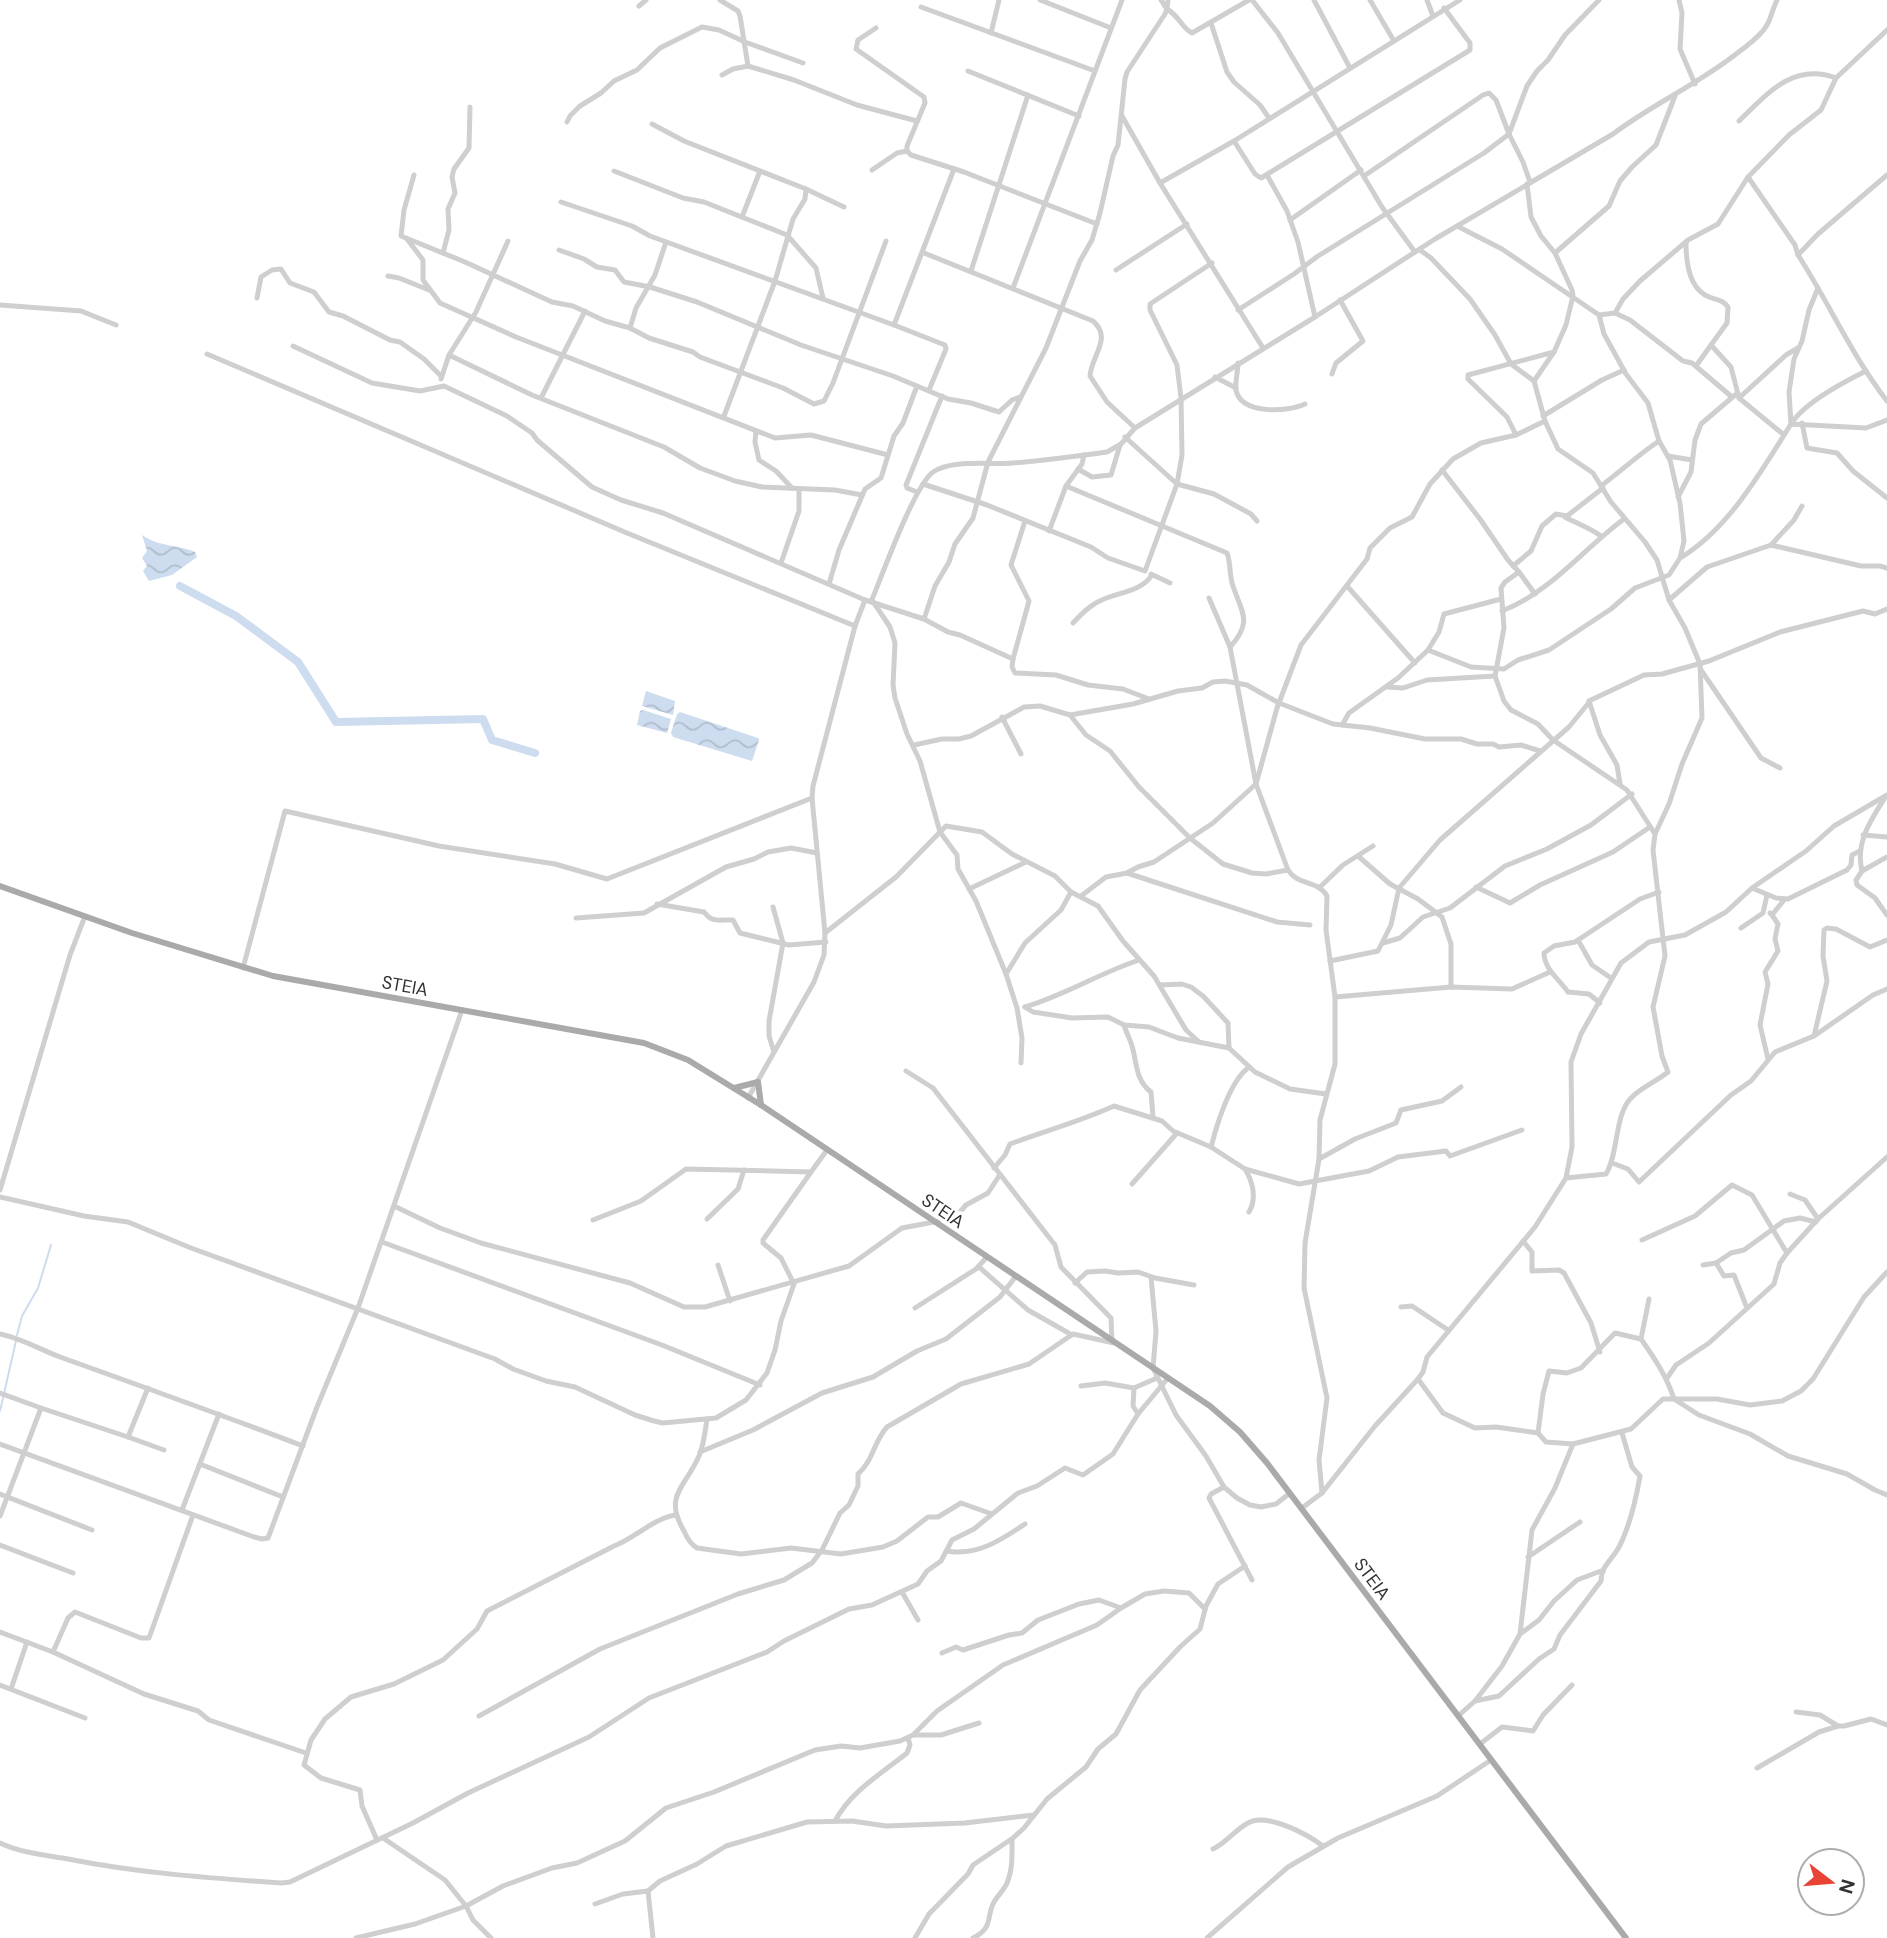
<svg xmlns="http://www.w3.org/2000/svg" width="1887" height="1938" font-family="'DM Sans',sans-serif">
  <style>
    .water { fill: url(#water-waves) }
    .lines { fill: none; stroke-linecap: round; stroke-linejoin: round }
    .stream { stroke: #cddcee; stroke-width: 2 }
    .river { stroke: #cddcee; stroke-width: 8 }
    .minor { stroke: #cfcfcf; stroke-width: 5 }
    .major { stroke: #aaa; stroke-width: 6 }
    .labels { text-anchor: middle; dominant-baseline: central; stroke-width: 7; stroke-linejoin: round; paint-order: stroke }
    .street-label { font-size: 18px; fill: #323232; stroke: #fff }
  </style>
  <defs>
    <pattern id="water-waves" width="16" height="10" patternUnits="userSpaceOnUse" patternTransform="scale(1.75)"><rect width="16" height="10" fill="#cddcee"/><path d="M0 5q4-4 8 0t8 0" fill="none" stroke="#b0bdcd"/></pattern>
  </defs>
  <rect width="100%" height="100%" fill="#fff"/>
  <g class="water">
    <path d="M142 535C159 547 176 544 195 552L197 557 172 575 149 581 143 571 147 566 142 558 147 551Z"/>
    <polygon points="646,691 675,701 673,715 642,706"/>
    <polygon points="643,710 671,719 667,733 637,725 640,711"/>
    <polygon points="680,712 758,738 759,740 752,761 673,737 671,733 677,714"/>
  </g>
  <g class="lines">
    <g class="stream">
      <polyline points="17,1335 22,1316 38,1288 51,1245"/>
      <polyline points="0,1411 16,1341"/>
    </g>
    <polyline class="river" points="180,586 236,616 298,662 336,722 483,719 492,740 535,753"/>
    <g class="minor">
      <polyline points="720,0 738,11 740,16 748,66"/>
      <polyline points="1040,0 1111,28"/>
      <path d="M1168 0 1167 9C1180 17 1181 27 1192 33L1249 0"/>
      <polyline points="1252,0 1278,33 1382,207 1415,252"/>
      <polyline points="1314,0 1350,68"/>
      <polyline points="1370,0 1394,41"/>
      <polyline points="1427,0 1433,16"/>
      <polyline points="1679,0 1682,13 1680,49 1695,84"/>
      <polyline points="639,6 646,0"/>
      <polyline points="921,7 1095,71"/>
      <polyline points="1211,23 1227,72 1234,82 1260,105 1269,118"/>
      <polyline points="876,28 858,40 856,49 924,97 925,103 907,146 907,151 911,155 964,172 1097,224"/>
      <polyline points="991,33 999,0"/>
      <polyline points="968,71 1079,116"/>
      <polyline points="722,75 733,69 748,66 794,80 857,105 917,121"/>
      <polyline points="1122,116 1160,183 1263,348"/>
      <path d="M1739 121C1767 94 1793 62 1836 78"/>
      <polyline points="567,122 570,116 580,106 601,93 614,81 637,70 660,48 702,27 719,30 745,42 803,63"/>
      <polyline points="652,124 684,141 806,189 805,199 793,219 775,281 724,416"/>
      <polyline points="1234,141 1255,174 1261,178 1470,50 1470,43 1444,8"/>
      <polyline points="872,170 897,153 907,151"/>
      <polyline points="614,171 683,198 704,202 787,235 816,268 823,298"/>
      <polyline points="414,175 404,210 401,236 465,262 552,302 573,306 605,321 630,328 649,338 693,352 700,357 783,388 814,404 824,401 833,383 886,241"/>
      <polyline points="1267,175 1287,211 1298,242 1315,317"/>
      <path d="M1748 177 1795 245 1798 255C1829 303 1852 356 1887 401"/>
      <polyline points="1530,182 1523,162 1509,134 1527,86 1537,71 1548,60 1565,35 1599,0"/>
      <polyline points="1160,183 1234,141 1460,0"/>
      <path d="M1527 184 1531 217 1541 236 1555 253 1572 290 1573 296 1566 325 1554 352 1534 381 1545 421 1558 449 1593 473 1611 502 1645 542 1657 560 1669 600 1685 628 1700 664 1702 718 1682 764 1669 804 1655 834 1653 850 1665 956 1653 1007 1662 1056 1668 1072C1657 1081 1642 1087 1632 1097 1614 1114 1619 1153 1606 1174L1566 1178"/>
      <polyline points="806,189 844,207"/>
      <polyline points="561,202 632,226 650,236 894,325 954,169"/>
      <polyline points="742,217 760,171"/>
      <polyline points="1290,220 1361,170"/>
      <polyline points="407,239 423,260 423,280 440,303 516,337 775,438 811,435 888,455"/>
      <path d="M1686 243C1686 261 1689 289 1709 297 1717 300 1723 300 1728 307L1727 323 1711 345 1731 367 1739 398 1784 435"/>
      <polyline points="559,250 584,259 597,267 615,270 624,282 650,287 697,302 801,345 893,376 948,399 971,403 999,412 1012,400 1020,397"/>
      <polyline points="1420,250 1431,258 1470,299 1495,335 1511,364 1534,381"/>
      <polyline points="443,253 449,230 448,209 455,193 452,177 454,169 469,148 470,107"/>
      <path d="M924 253 1093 321C1113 338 1091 356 1090 376L1107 402 1135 428"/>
      <polyline points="1555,253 1609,206 1620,181 1632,167 1656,145 1675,96"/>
      <polyline points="1798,255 1818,234 1887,175"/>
      <polyline points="1116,270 1187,224"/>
      <polyline points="971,271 1028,95"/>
      <polyline points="388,276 399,278 429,290"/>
      <polyline points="1013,288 1122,0"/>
      <polyline points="257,298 261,277 272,270 281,269 290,283 314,292 329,312 343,316 390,340 400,342 424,359 441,376"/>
      <polyline points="0,305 81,311 116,325"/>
      <polyline points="1238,310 1294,274 1318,256 1484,153 1509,134 1496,100 1489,93 1483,95 1364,176"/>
      <polyline points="1615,313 1630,320 1683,361 1692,363 1732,397"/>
      <polyline points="1599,315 1615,313 1623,299 1640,281 1688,240 1718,224 1748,177 1789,135 1821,110 1836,78 1887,30"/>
      <polyline points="894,325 945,345 946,349 929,390"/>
      <polyline points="630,328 636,308 655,275 666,242"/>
      <polyline points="293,346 372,383 420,391 444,386 507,416 532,433 537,440 592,487 621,500 663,513 865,600 924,619 948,632 960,635 1013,659"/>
      <polyline points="207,354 627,533 855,626"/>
      <polyline points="449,355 532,395 664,447 700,468 735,481 762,487 835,490 862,495"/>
      <path d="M1238 363C1238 371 1235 382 1236 390 1241 415 1288 412 1305 404"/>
      <polyline points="1696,366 1711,345"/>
      <polyline points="1332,374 1336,363 1363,341 1340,300"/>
      <polyline points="1215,377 1236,388"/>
      <polyline points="441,379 449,355 476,312 508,241"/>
      <polyline points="541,398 585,311"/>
      <polyline points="1739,398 1786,355 1798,348"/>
      <polyline points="1543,416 1602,380 1624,370"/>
      <polyline points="1802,423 1807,448 1837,453 1853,471 1887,498"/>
      <polyline points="1791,424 1789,392 1794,359 1802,341 1809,310 1818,288"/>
      <path d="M1791 424C1805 402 1844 382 1866 371"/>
      <polyline points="756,431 755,442 759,460 776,471 792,488"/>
      <polyline points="1516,435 1507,417 1468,379 1468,375 1554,352"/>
      <polyline points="1125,437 1177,484 1214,494 1251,514 1257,521"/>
      <polyline points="1668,456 1692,460"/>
      <polyline points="1078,469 1092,477 1111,475 1120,445"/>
      <polyline points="1442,470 1480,519 1508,560 1519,572 1505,582 1501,588 1504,628 1495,676 1504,701 1511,710 1538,724 1553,740 1627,790 1655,834"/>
      <polyline points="923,484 987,505 1091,547 1108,558 1145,571 1177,484 1182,455 1181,398 1177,365 1150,310 1150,304 1212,263"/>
      <path d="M1066 486 1227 553C1231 563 1229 575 1233 586 1242 613 1253 622 1230 647L1256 784 1288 870C1298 886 1318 880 1327 896L1326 930 1335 997V1064L1320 1120 1319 1159 1305 1243 1304 1288 1327 1398 1319 1460 1322 1493"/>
      <path d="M1601 486C1621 471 1638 455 1659 441"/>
      <polyline points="917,492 907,488 906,485 942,396"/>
      <polyline points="1678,497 1691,472 1695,440 1701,424 1735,395"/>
      <path d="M1565 517C1578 524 1590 528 1601 536"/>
      <polyline points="1025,521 1011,565 1029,601 1013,659 1012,667 1015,673 1056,675 1088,685 1123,689 1149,699"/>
      <polyline points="1049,531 1066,486 1082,464 1084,455"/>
      <polyline points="1771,545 1794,520 1802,506"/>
      <path d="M1680 558C1729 529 1762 470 1791 424L1866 428 1887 420"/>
      <polyline points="781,563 799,511 799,489"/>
      <polyline points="1513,566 1531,551 1542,526 1556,514 1567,516 1603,488"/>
      <polyline points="1519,572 1535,594"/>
      <polyline points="1151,574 1170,583"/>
      <polyline points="829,584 839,550 865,489 881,478 894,436 903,423 917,386"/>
      <polyline points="1347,586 1415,663"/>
      <polyline points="1209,598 1230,647"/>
      <polyline points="1669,600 1707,567 1771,545 1861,566 1880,566 1887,568"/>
      <path d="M871 602C882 576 914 486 933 472 951 459 990 465 1012 463 1044 461 1076 456 1107 452L1121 444 1135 428 1315 317 1435 239 1613 134C1654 103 1699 84 1740 51 1749 44 1761 36 1767 25 1771 18 1773 8 1777 0"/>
      <polyline points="874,603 890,627 895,643 893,685 895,698 907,734 920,761 940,832 957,855 958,869 976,901 1006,974 1017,1008 1022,1038 1021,1063"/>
      <path d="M1502 611C1551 592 1583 549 1624 519"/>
      <polyline points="924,619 935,586 949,562 955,544 973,518 988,462 1046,348 1080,261 1092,240 1100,213 1113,156 1118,145 1125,79 1127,72 1165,14 1167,9 1161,0"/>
      <path d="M1073 623C1082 613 1091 604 1104 599 1120 592 1142 591 1152 575"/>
      <polyline points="1428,650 1471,667 1504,669 1518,660 1549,650 1611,609 1635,588 1669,575 1680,558 1684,541 1680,503 1670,460 1659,441 1648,403 1626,374 1604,334 1599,315 1502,249 1457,226"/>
      <polyline points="1701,670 1761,758 1780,768"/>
      <polyline points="1387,687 1403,688 1427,680 1495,676"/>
      <polyline points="1589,701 1600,735 1617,765 1620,784"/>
      <polyline points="1070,715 1086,735 1110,751 1139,787 1190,838 1223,864 1252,873 1266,874 1288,870"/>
      <polyline points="1002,717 1021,754"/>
      <polyline points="1342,725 1349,713 1398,678 1428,650 1439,632 1444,614 1501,599"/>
      <polyline points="914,745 942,739 959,739 971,736 1024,707 1040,706 1070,715 1133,704 1178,691 1202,688 1213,682 1225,681 1247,685 1279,703 1333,724 1370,728 1425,739 1461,739 1477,744 1493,744 1499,747 1521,745 1540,751"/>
      <path d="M1886 796C1871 820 1855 842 1862 871L1856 880 1857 885 1875 898 1887 915"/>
      <polyline points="1863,835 1887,837"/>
      <polyline points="1358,856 1390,884 1418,899 1442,917 1451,944 1451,987"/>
      <polyline points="1862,871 1887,857"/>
      <polyline points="1127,873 1277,922 1310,925"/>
      <polyline points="1320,887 1343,865 1373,846"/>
      <polyline points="1476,887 1510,903 1540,885 1613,852 1650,827"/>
      <polyline points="1752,888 1776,898 1788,899 1847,870 1851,865 1852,855 1860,851"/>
      <polyline points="969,889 1026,862"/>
      <polyline points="1081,896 1106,877 1127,873 1138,867 1154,862 1213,823 1256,784 1277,708 1301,645 1367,559 1370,548 1390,528 1412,517 1430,484 1453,459 1481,443 1516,435 1545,421"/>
      <path d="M657 904 704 912C713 924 720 919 733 920L740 933 789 945 826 942"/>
      <polyline points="773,907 783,943 769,1021 769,1036 774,1052"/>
      <polyline points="1770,913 1772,915 1784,900"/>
      <polyline points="576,918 644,913 726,867 754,859 768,852 791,848 817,853"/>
      <polyline points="1741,928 1763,913 1767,895"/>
      <polyline points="825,933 896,877 946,826 982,832 1012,854 1055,876 1071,892 1098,906 1123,941 1154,976 1186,1030 1199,1042"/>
      <polyline points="1578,940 1592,965 1611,978"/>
      <polyline points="1383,943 1400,938 1423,917 1450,908 1505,866 1547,849 1591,825 1632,794"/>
      <polyline points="1330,961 1378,951 1391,925 1399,888 1440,840 1569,727 1591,700 1644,675 1662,674 1709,661 1780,632 1863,611 1875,614 1887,609"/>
      <polyline points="243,968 285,811 439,846 555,864 607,879 812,798"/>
      <polyline points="1006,974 1025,943 1061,910 1071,892"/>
      <polyline points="1160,985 1182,984 1191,987 1203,996 1228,1023 1229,1048 1255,1072 1290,1089 1326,1094"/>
      <polyline points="1335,997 1451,987 1512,989 1550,972"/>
      <path d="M1600 1003 1589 994 1568 992C1559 979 1544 969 1544 953L1554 946 1575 942 1640 899 1659 892"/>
      <polyline points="1025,1007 1033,1012 1072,1018 1108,1017 1124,1025 1149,1027 1178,1038 1229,1048"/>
      <path d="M1025 1007C1065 995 1100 973 1139 960"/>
      <path d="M1124 1025C1126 1032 1130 1039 1132 1046 1137 1062 1135 1080 1151 1092L1153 1117"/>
      <polyline points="1814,1036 1827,981 1823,956 1824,930 1827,928 1836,929 1870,947 1887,940"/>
      <polyline points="1768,1059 1760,1025 1768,984 1765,972 1778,951 1775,939 1778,924 1772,915"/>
      <polyline points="906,1071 933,1088 1055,1245 1061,1267 1111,1318 1112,1341"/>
      <polyline points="748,1098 814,982 824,955 825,933 812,798 813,786 855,626 865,600"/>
      <path d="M1211 1147C1217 1124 1230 1081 1249 1067"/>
      <polyline points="1319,1159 1355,1139 1396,1123 1401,1110 1442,1101 1461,1087"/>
      <polyline points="1612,1163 1628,1169 1639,1182 1731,1095 1751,1081 1775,1052 1814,1036 1873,995 1887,989"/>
      <path d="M994 1168 1005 1155 1010 1144C1045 1131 1081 1121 1114 1106L1162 1121 1173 1131 1211 1147 1245 1169 1299 1184 1369 1171 1398 1157 1446 1151 1450 1156 1522 1130"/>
      <path d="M1245 1169C1253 1182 1257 1199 1249 1212"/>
      <polyline points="1132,1184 1177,1133"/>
      <polyline points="0,1190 70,955 85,916"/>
      <polyline points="1790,1194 1805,1200 1818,1219"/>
      <polyline points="0,1197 84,1216 128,1222 191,1248 495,1359 513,1369 546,1381 575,1387 635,1415 654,1421 663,1423 716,1418 746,1400 767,1373 775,1350 781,1321 794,1284 781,1258 763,1243 763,1240 811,1172"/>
      <polyline points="394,1206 440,1228 481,1243 630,1283 684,1307 705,1307 849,1266 902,1228 934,1222 959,1213 966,1205 988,1193 999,1176"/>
      <polyline points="707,1219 738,1189 744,1170"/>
      <polyline points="593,1220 641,1201 686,1169 811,1172 827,1150"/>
      <polyline points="1642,1240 1695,1216 1732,1185 1752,1195 1787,1253"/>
      <polyline points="1523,1241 1532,1252 1532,1271 1559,1270 1564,1273 1591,1323 1600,1352"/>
      <polyline points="382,1242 662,1345 760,1385"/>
      <polyline points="1716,1263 1724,1276 1734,1275 1747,1308"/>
      <polyline points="718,1265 730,1301"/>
      <polyline points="1703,1265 1716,1263 1731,1253 1744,1250 1784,1221 1800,1218 1816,1222"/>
      <polyline points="979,1267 1028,1310 1072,1335"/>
      <polyline points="1151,1277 1156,1331 1153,1368 1176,1415 1206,1456 1224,1487 1237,1498 1250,1505 1261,1507 1276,1504 1290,1493"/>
      <polyline points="1075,1283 1087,1272 1105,1271 1118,1273 1138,1272 1155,1278 1194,1285"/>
      <path d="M1649 1299 1641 1339C1655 1359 1667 1377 1674 1399L1699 1415 1750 1434 1788 1456 1847 1474 1875 1490 1887 1495"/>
      <polyline points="1401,1307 1412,1306 1448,1330"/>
      <polyline points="915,1308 976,1269 987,1257"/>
      <path d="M0 1334C23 1339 39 1349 60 1357 141 1386 222 1415 303 1446"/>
      <polyline points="1667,1378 1676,1365 1709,1343 1774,1284 1780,1263 1787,1253 1818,1219 1887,1157"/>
      <polyline points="1418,1379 1443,1413 1475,1428 1496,1427 1538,1433 1546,1442 1573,1444"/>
      <polyline points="1081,1386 1105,1383 1134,1388 1157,1378"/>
      <polyline points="1134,1388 1133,1406 1138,1414"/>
      <polyline points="0,1393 41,1408"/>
      <path d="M707 1419C705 1431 704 1445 699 1456 685 1488 663 1495 684 1531 687 1538 690 1544 697 1548L741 1554 791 1548 841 1554 883 1547 897 1541 928 1517H938L961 1503 992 1514"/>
      <polyline points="1538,1433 1543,1394 1549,1371 1567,1373 1581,1368 1615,1333 1641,1339"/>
      <polyline points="128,1437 164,1450"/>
      <polyline points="0,1444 254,1537 262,1539 268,1538 317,1407 358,1308 462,1010"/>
      <polyline points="700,1452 753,1430 822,1393 873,1377 917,1351 946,1339 1000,1297 1016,1276"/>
      <polyline points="200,1464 283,1497"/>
      <polyline points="1224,1487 1211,1494 1209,1498 1252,1580"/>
      <polyline points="0,1494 92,1530"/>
      <polyline points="1302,1508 1322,1493 1375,1426 1418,1379 1423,1372 1427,1357 1535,1227 1566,1178 1572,1147 1571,1062 1581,1034 1621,963 1649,942 1685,935 1726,912 1752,888 1806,851 1834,826 1887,795"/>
      <polyline points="182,1510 219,1414"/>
      <polyline points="193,1515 149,1638 141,1638 75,1612 68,1618 53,1652 144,1694 198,1711 209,1720 306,1753"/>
      <polyline points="0,1516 41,1408 128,1437 148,1388"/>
      <polyline points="0,1545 73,1573"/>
      <path d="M947 1551C978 1556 1001 1540 1025 1524"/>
      <polyline points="1528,1557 1580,1522"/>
      <polyline points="902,1592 918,1620"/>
      <polyline points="0,1632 53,1652"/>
      <polyline points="1520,1634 1539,1620 1554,1601 1577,1580 1601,1571"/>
      <polyline points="942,1653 956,1647 963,1650 1009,1635 1022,1633 1038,1620 1079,1604 1099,1600 1121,1608"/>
      <polyline points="0,1685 85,1718"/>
      <polyline points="11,1689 27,1642"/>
      <path d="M1475 1701 1499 1696 1539 1659 1554 1649 1560 1635 1601 1581C1601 1566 1612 1560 1619 1547 1630 1526 1636 1499 1640 1476L1632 1467 1622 1433"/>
      <polyline points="1796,1712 1820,1715 1838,1726 1844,1726 1871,1719 1887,1725"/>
      <path d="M479 1716 600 1649 738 1594 784 1580 812 1563 822 1550 840 1513 849 1505 858 1486V1474C873 1461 874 1441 887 1427L961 1384 1029 1364 1073 1334 1114 1343"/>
      <polyline points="1458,1716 1475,1701 1502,1666 1520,1634 1532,1530 1555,1488 1573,1444 1631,1429 1663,1399 1717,1399 1750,1405 1782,1401 1801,1391 1813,1379 1864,1297 1887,1272"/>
      <polyline points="913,1735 941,1735 979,1723"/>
      <polyline points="1480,1744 1502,1727 1533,1731 1543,1715 1572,1685"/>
      <polyline points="1757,1768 1819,1732 1838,1726"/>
      <path d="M835 1821C851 1791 881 1774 907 1753L910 1745 908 1738"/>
      <polyline points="383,1838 445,1880 466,1906 473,1920 491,1938"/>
      <path d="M377 1840 362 1806 360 1790 321 1778 304 1765 311 1740 325 1719 351 1697 394 1684 443 1660 477 1629 487 1611 614 1546C635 1538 653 1519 675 1515"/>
      <path d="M0 1843C21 1853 45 1855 68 1859 138 1873 209 1878 281 1883L290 1882 413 1823 468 1793 589 1737 649 1698 767 1652 784 1641 849 1609 872 1605 918 1584 927 1571 941 1561 952 1540 974 1529 1018 1493 1037 1486 1065 1468 1083 1475 1113 1454 1138 1414 1168 1378"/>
      <path d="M1213 1849C1226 1843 1235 1830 1248 1823 1266 1812 1307 1834 1323 1846"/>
      <polyline points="648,1891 653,1938"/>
      <polyline points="595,1904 623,1894 648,1891 660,1881 697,1864 726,1846 807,1822 852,1821 886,1826 965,1823 1034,1815"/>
      <polyline points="356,1938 415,1924 466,1906 503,1886 552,1868 577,1863 625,1841 666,1808 714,1792 815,1750 841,1746 860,1748 900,1741 913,1735 937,1711 1003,1665 1097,1625 1121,1608 1145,1594 1164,1591 1189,1593 1205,1609"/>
      <polyline points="915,1938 929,1914 968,1874 973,1865 1013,1838 1024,1828 1047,1799 1086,1767 1098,1749 1116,1734 1140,1690 1180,1647 1200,1629 1206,1606 1218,1584 1245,1566"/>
      <path d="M973 1938C994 1928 986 1916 994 1902 998 1895 1004 1890 1007 1883 1013 1869 1012 1853 1012 1839"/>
      <polyline points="1207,1938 1288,1867 1338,1838 1437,1796 1491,1760"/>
    </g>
    <g class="major">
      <polyline points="0,886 132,933 273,976 644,1043 688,1060 761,1105 1210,1406 1240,1432 1267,1463 1626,1938"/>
      <polyline points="734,1088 758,1082 761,1105"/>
    </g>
  </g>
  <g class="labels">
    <g class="street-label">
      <text transform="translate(405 986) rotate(10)">STEIA</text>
      <text transform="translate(943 1211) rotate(34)">STEIA</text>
      <text transform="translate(1372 1579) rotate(53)">STEIA</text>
    </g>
  </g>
  <g transform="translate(1831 1882) rotate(106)"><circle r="33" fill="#ffffff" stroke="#adadad" stroke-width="2"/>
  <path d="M0-5L12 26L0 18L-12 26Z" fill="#e74436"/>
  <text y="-10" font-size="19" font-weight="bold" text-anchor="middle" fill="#323232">N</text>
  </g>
</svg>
